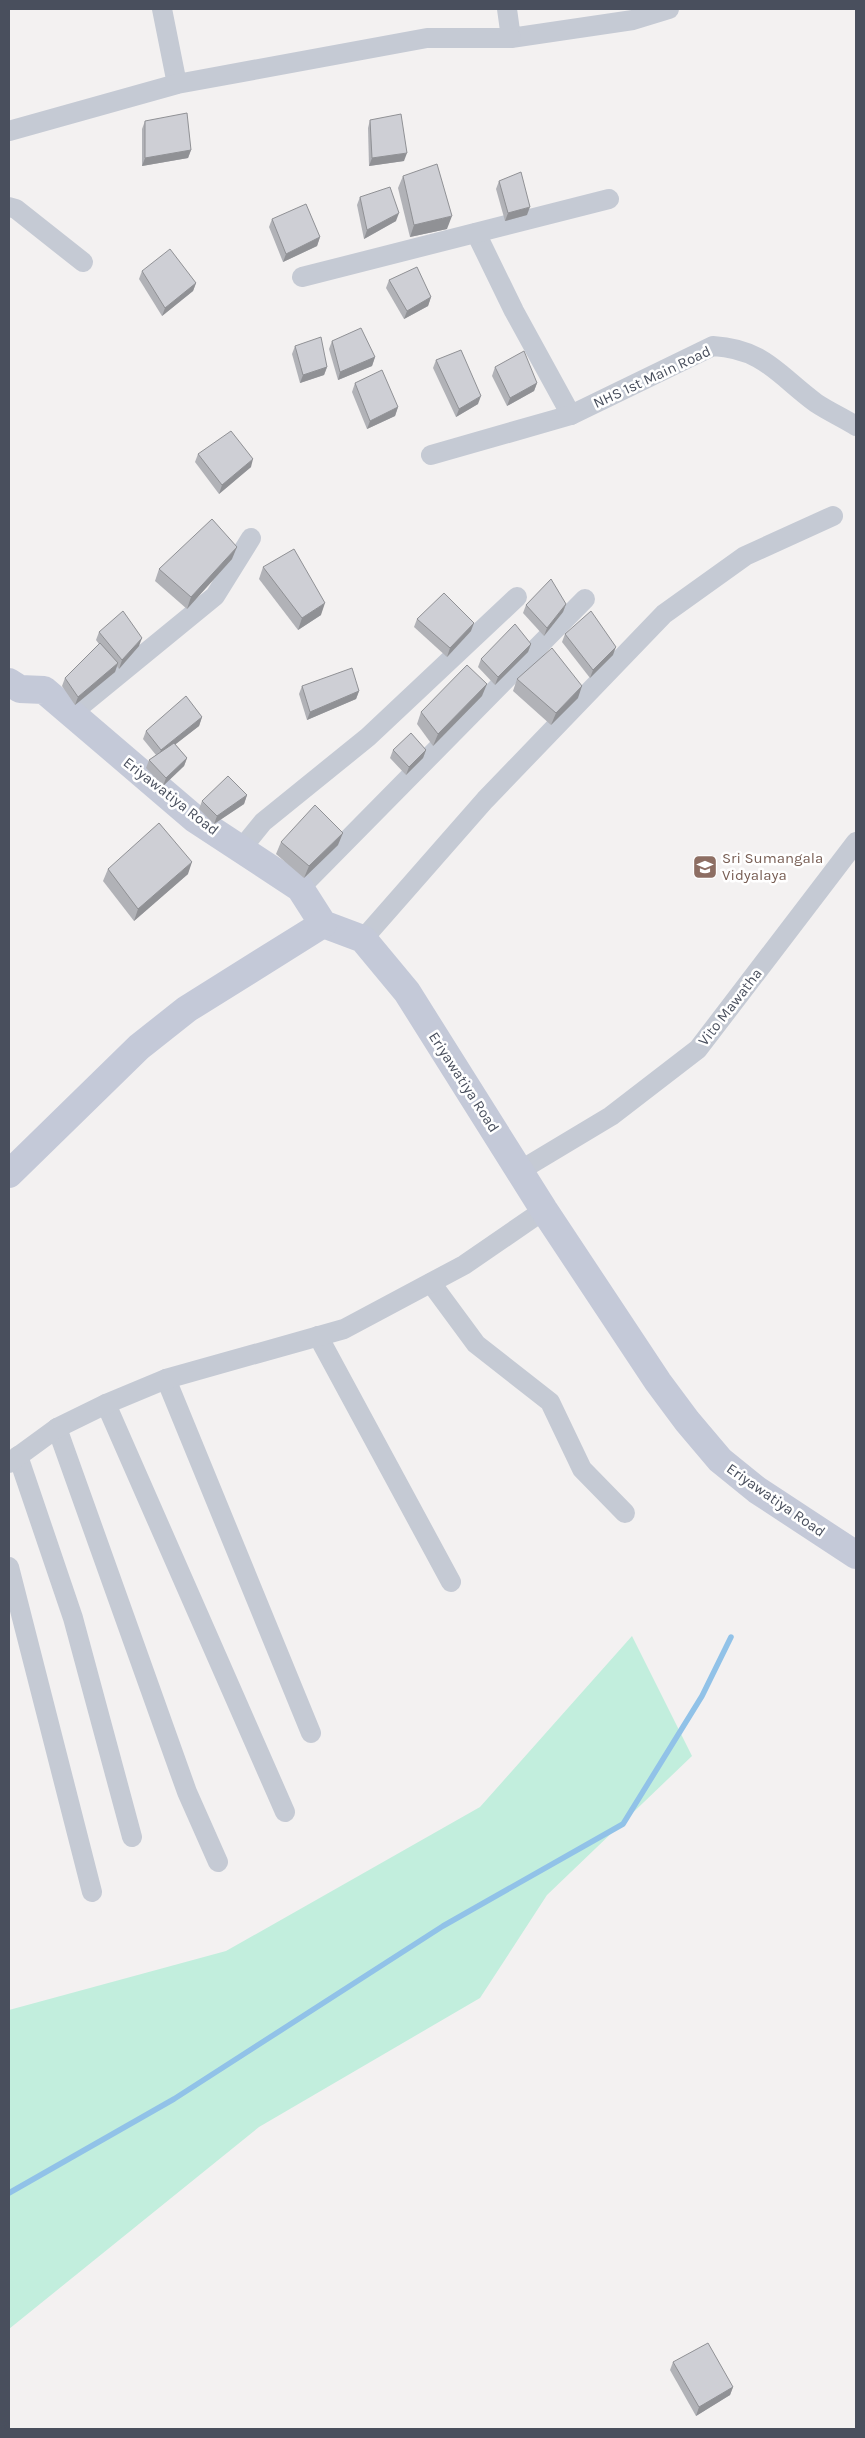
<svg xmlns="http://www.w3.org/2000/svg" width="865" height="2438" font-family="Karla,sans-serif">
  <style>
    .green { fill: #c2eedd }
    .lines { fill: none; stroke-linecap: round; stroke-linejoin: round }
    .stream { stroke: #91c2e8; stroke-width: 5.5 }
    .street { stroke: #c5cad4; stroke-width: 20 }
    .secondary { stroke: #c4c9d8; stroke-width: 28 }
    .wall { fill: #b1b2b7 }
    .shaded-wall { fill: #909195 }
    .building { fill: #cecfd5; stroke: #909195 }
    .labels { text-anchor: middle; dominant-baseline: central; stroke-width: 5; stroke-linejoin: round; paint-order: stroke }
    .street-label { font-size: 15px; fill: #494f5d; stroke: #fff }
    .education-label { font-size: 15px; fill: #785e54; stroke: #fff; text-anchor: start }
  </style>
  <rect width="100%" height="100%" fill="#f3f1f1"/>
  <polygon class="green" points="632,1636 692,1756 547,1895 480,1998 259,2127 9,2329 9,2010 226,1951 480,1807"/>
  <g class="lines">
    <polyline class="stream" points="9,2193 174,2099 443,1926 623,1824 702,1696 731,1637"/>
    <g class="street">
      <polyline points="162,9 177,84"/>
      <polyline points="507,9 511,38 633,20 669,9"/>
      <polyline points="9,131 177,84 427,38 511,38"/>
      <polyline points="9,207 16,209 83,262"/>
      <polyline points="476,233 514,311 571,415"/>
      <polyline points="302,277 609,199"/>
      <path d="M431 455 571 415 713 346C764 349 778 375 816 403 828 411 843 418 856 426"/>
      <polyline points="72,713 215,596 251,538"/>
      <polyline points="241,849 263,822 368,737 517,597"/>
      <polyline points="300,888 585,599"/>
      <polyline points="363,939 485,800 664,614 745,556 833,516"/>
      <polyline points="521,1170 611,1116 698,1049 856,842"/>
      <polyline points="431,1283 476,1344 550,1402 582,1469 625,1513"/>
      <polyline points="318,1336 451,1582"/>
      <polyline points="166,1379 311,1733"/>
      <polyline points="106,1404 285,1812"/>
      <polyline points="57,1428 187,1792 218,1862"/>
      <polyline points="18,1456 73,1618 132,1837"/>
      <polyline points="9,1463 57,1428 106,1404 166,1379 344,1329 464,1265 544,1210"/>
      <polyline points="9,1567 92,1892"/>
    </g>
    <g class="secondary">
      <polyline points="9,682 20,689 44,690 195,819 300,888 323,924 363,939 407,992 544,1210 658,1382 687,1421 720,1460 757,1490 856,1555"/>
      <polyline points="9,1174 139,1047 187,1009 323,924"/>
    </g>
  </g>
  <g class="wall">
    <polygon points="370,120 404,161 369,166 368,128"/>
    <polygon points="145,121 191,150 188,158 142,166 142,129"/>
    <polygon points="403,176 447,229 410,237 398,188"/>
    <polygon points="499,181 527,215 505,221 496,189"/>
    <polygon points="360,197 396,221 364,239 357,205"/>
    <polygon points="272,219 320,237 317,246 283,262 269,227"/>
    <polygon points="142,271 196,283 193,291 162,316 139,279"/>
    <polygon points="389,280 431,297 428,306 404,319 386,288"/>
    <polygon points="332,341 375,357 372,366 338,380 329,349"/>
    <polygon points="295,346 327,367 324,375 300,383 292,354"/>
    <polygon points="436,360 478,404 456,417 433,368"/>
    <polygon points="495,367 537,383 534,391 507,406 492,376"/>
    <polygon points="355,383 398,407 395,416 367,429 352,392"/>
    <polygon points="198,454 251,467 219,494 195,462"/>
    <polygon points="232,559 187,609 155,581 159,569"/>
    <polygon points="263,567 321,615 298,630 259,579"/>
    <polygon points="566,604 563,612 544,636 523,613 526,605"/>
    <polygon points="417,619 471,631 447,657 414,627"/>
    <polygon points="99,632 139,646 119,669 117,666 115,672 75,705 62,686 65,678 99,644 96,640"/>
    <polygon points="565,634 613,655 590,678 562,642"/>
    <polygon points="531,644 528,652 495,685 478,667 481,659"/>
    <polygon points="517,679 578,698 551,725 513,691"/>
    <polygon points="302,686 359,691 356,699 307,720 299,694"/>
    <polygon points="482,696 433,746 417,724 421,712"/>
    <polygon points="202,717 199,726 175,744 187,758 184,766 163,786 146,768 149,760 156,755 143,739 146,731"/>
    <polygon points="393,750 426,750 423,758 406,775 390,758"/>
    <polygon points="247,795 244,804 214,824 199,809 202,801"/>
    <polygon points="281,842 338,845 304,878 276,854"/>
    <polygon points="108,869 188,874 134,921 103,881"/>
    <polygon points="673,2362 733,2387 730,2395 696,2416 670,2370"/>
  </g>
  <g class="shaded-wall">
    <polygon points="191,150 188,158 142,166 145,158"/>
    <polygon points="407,153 404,161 369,166 372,158"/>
    <polygon points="530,207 527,215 505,221 508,213"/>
    <polygon points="399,213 396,221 364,239 367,230"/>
    <polygon points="452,216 447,229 410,237 414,225"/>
    <polygon points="320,237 317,246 283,262 286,254"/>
    <polygon points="196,283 193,291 162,316 165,308"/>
    <polygon points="431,297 428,306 404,319 407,311"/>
    <polygon points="375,357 372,366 338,380 340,372"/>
    <polygon points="327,367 324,375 300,383 303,375"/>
    <polygon points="537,383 534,391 507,406 510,398"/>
    <polygon points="481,396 478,404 456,417 459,409"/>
    <polygon points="398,407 395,416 367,429 370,421"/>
    <polygon points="253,459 251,467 219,494 222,485"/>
    <polygon points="237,547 232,559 187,609 191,597"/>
    <polygon points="325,603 321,615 298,630 302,618"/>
    <polygon points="566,604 563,612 544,636 547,628"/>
    <polygon points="474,623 471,631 447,657 450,648"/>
    <polygon points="142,638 139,646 119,669 122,660"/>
    <polygon points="531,644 528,652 495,685 498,677"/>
    <polygon points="616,647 613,655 590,678 593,670"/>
    <polygon points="118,663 115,672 75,705 78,697"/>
    <polygon points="487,684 482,696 433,746 438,734"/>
    <polygon points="582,686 578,698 551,725 556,713"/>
    <polygon points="359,691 356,699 307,720 310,712"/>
    <polygon points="202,717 199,726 158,758 161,750"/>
    <polygon points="426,750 423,758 406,775 409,767"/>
    <polygon points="187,758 184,766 163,786 166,778"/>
    <polygon points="247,795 244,804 214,824 217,816"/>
    <polygon points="343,833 338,845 304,878 309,866"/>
    <polygon points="192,862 188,874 134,921 138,909"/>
    <polygon points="733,2387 730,2395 696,2416 699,2407"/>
  </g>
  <g class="building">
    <polygon points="187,113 191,150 145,158 145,121"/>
    <polygon points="401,114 407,153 372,158 370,120"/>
    <polygon points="437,164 452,216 414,225 403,176"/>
    <polygon points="521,172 530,207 508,213 499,181"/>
    <polygon points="390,187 399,213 367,230 360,197"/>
    <polygon points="306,204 320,237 286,254 272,219"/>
    <polygon points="170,249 196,283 165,308 142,271"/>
    <polygon points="417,267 431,297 407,311 389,280"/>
    <polygon points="361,328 375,357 340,372 332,341"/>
    <polygon points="321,337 327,367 303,375 295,346"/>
    <polygon points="461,350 481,396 459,409 436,360"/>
    <polygon points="524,351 537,383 510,398 495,367"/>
    <polygon points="382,370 398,407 370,421 355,383"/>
    <polygon points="231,431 253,459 222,485 198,454"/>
    <polygon points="212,519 237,547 191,597 159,569"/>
    <polygon points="294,549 325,603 302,618 263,567"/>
    <polygon points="551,579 566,604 547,628 526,605"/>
    <polygon points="444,593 474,623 450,648 417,619"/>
    <polygon points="123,611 142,638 122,660 99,632"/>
    <polygon points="591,611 616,647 593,670 565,634"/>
    <polygon points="515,624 531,644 498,677 481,659"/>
    <polygon points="100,643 118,663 78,697 65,678"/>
    <polygon points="552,648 582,686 556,713 517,679"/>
    <polygon points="467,665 487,684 438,734 421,712"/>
    <polygon points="352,668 359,691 310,712 302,686"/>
    <polygon points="186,696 202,717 161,750 146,731"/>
    <polygon points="411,733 426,750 409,767 393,750"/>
    <polygon points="174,743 187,758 166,778 149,760"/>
    <polygon points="228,776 247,795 217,816 202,801"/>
    <polygon points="315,805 343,833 309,866 281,842"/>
    <polygon points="159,823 192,862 138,909 108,869"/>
    <polygon points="708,2343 733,2387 699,2407 673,2362"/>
  </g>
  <defs>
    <symbol id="school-square" viewBox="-11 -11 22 22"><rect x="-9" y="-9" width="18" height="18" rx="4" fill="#8d6e63" stroke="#fff"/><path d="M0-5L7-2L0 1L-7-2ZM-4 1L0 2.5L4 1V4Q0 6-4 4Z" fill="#fff"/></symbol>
  </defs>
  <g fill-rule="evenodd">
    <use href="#school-square" x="691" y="853" width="28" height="28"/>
  </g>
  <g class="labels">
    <g class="street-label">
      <text transform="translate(652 377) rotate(-25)">NHS 1st Main Road</text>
      <text transform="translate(171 796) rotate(38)">Eriyawatiya Road</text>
      <text transform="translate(730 1007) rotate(-52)">Vito Mawatha</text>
      <text transform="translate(464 1082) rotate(57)">Eriyawatiya Road</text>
      <text transform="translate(776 1500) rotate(35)">Eriyawatiya Road</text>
    </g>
    <g class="education-label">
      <text x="722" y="858">Sri Sumangala<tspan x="722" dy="17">Vidyalaya</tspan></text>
    </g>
  </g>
  <rect width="865" height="2438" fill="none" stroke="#494f5d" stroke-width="20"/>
</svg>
